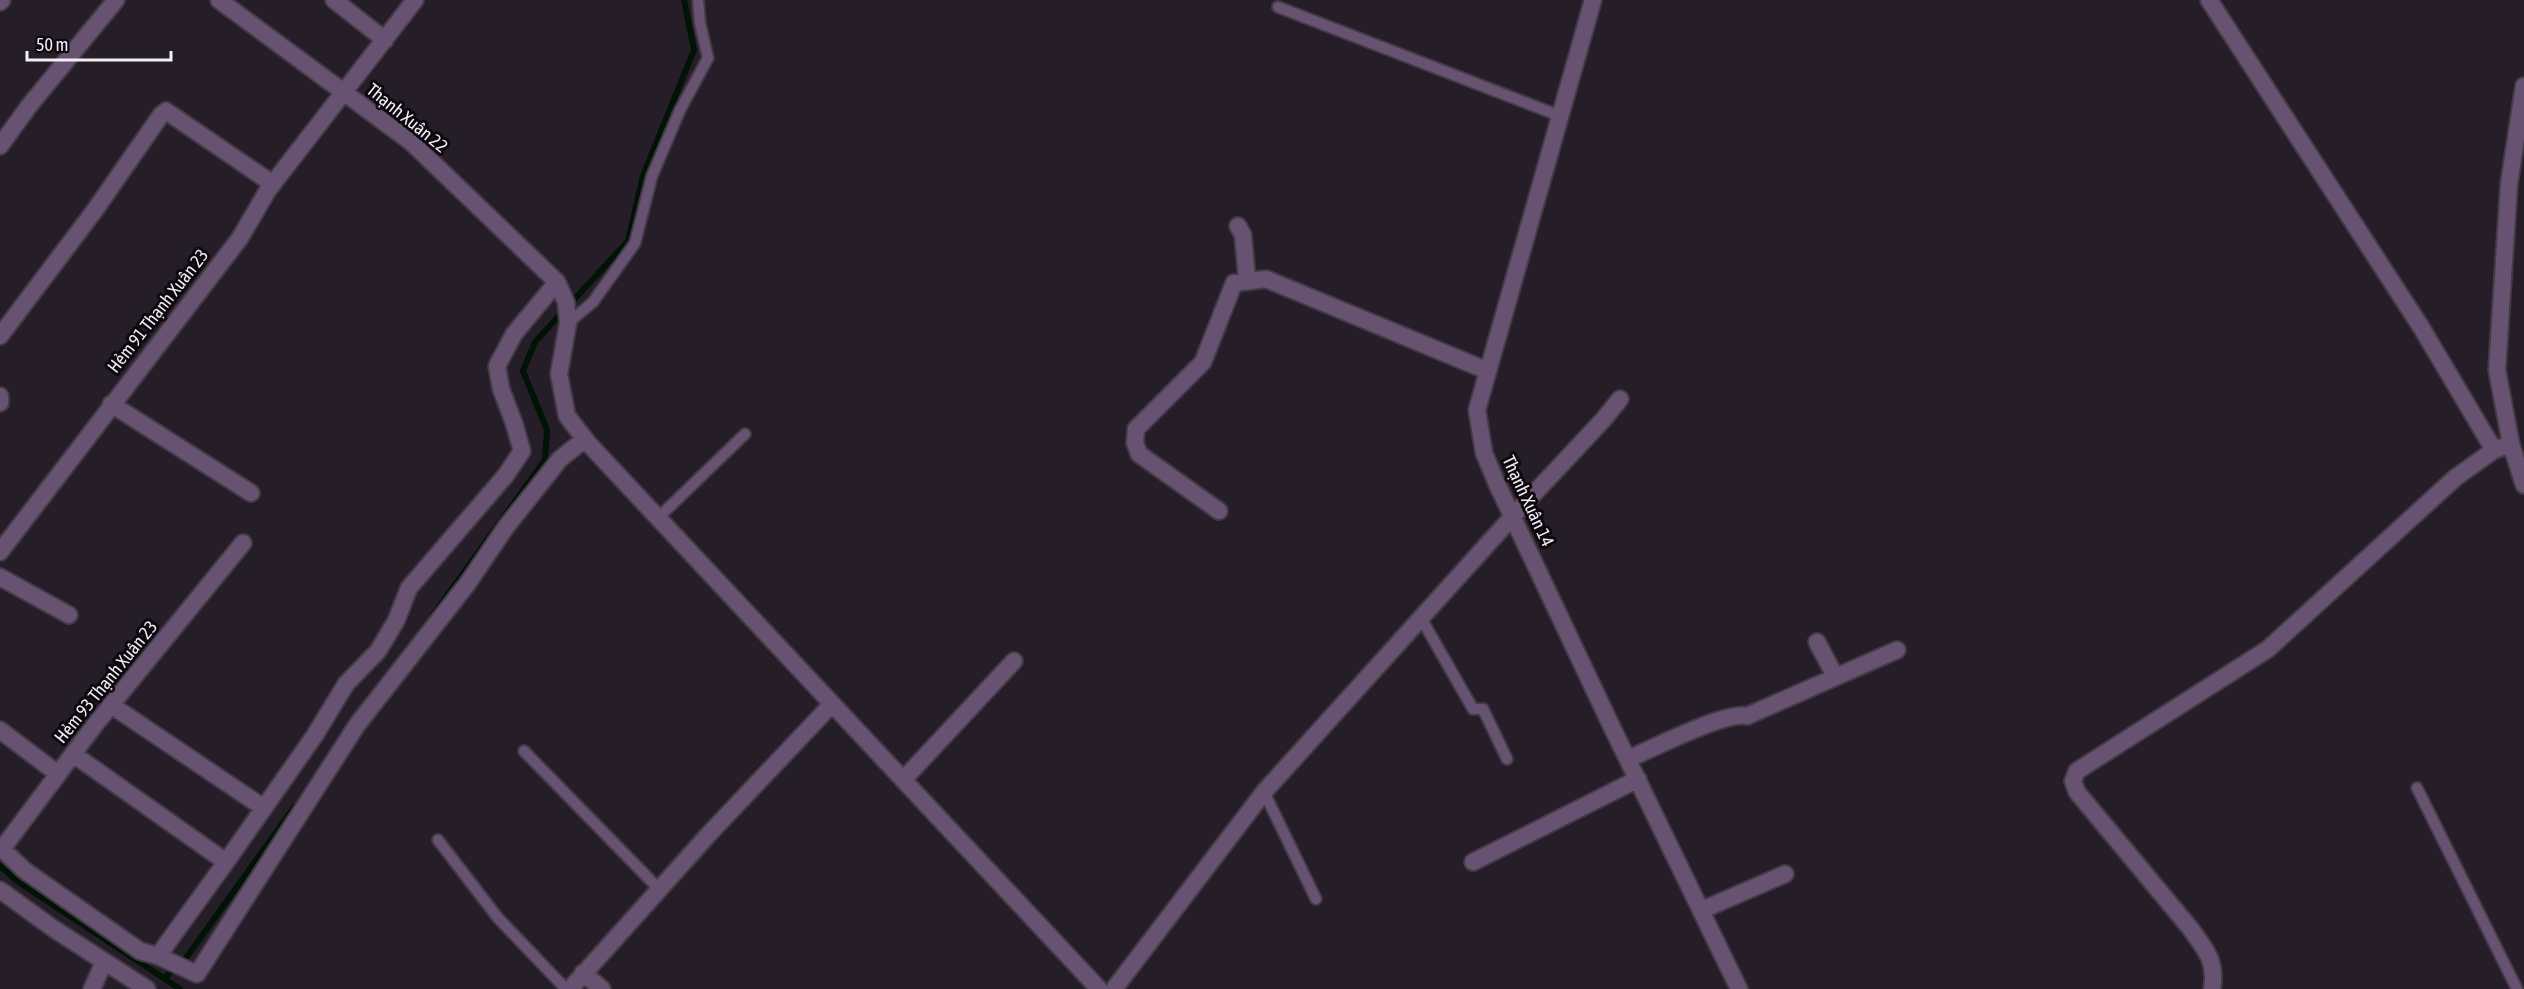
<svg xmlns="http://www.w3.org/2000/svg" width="2524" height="989" font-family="'Asap Condensed',sans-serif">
	<rect width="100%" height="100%" fill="#251e29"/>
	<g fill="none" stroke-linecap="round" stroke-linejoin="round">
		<path stroke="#001305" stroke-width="6" d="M433,615l112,-155 2,-30 -24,-59 12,-29 93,-101 15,-65 51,-126 -10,-50
			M0,866l17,15 163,108
			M164,978l22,-20 109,-152"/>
		<g stroke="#423b46" stroke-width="14">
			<path id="service" d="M1278,7l282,109
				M568,323l25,-21 42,-59 17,-67 28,-66 28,-52 -8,-35 -2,-23
				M658,518l87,-84
				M1421,618l52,91h10l24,50
				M524,751l135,138
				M2417,788l100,201
				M1264,792l52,107
				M438,840l60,78 68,71"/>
		</g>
		<g stroke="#423b46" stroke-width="20">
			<path id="minor" d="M219,0l192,142 146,140 9,20 2,21 -9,51 8,42 21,27 511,546
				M334,0l51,40
				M1593,0l-116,410 7,43 13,31 112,237 130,268
				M2209,0l212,327 73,123
				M0,2l2,-2
				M2524,86l-15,98 -12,186 14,74 13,41
				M0,146l29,-40 87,-106
				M1238,226l5,9 4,44
				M0,336l95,-126 66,-95 5,-4 107,73
				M0,396v7
				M111,404l140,89
				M1219,511l-80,-57 -4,-11 1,-14 67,-67 31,-79 32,-4 222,92
				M0,552l240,-314 28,-48 147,-190
				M0,577l69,38
				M1817,642l18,34
				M111,705l153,103
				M0,730l58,44
				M73,754l153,108
				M1628,759c24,-10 97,-48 119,-43l150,-66
				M903,780l111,-119
				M0,847l24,23 116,81 18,5 39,18 160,-249 111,-142 38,-56 54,-68 25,-20
				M2,849l92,-123 149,-183
				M1473,862l165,-83
				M0,890l54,39 93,60
				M1702,910l83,-36
				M158,956l68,-94 89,-127 31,-51 32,-33 18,-30 13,-33 97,-113 16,-24 -8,-28 -13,-34 -4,-23 17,-32 43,-52
				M583,973l19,16
				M92,989l12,-27
				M570,989l139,-155 123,-130
				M1114,989l150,-197 249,-276 90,-96 17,-21
				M2212,989c5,-28 -7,-40 -22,-61l-113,-136 -4,-11 4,-10 191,-122 187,-171 39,-28 17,-6"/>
		</g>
		<use href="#service" stroke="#675371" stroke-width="10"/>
		<use href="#minor" stroke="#675371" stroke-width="16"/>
	</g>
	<g text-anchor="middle" stroke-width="6" stroke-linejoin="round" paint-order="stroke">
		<g font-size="18" fill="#f3eef6" stroke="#0d090e">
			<text transform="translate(407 118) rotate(39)" y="6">Thạnh Xuân 22</text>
			<text transform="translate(158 311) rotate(-52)" y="6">Hẻm 91 Thạnh Xuân 23</text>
			<text transform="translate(1528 501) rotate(65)" y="6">Thạnh Xuân 14</text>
			<text transform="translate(106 682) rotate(-51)" y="6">Hẻm 93 Thạnh Xuân 23</text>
		</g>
	</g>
	<path d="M27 51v9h144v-9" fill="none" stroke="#f3eef6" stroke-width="3"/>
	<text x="36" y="51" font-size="18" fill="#f3eef6" stroke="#0d090e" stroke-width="4.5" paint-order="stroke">50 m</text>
</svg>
